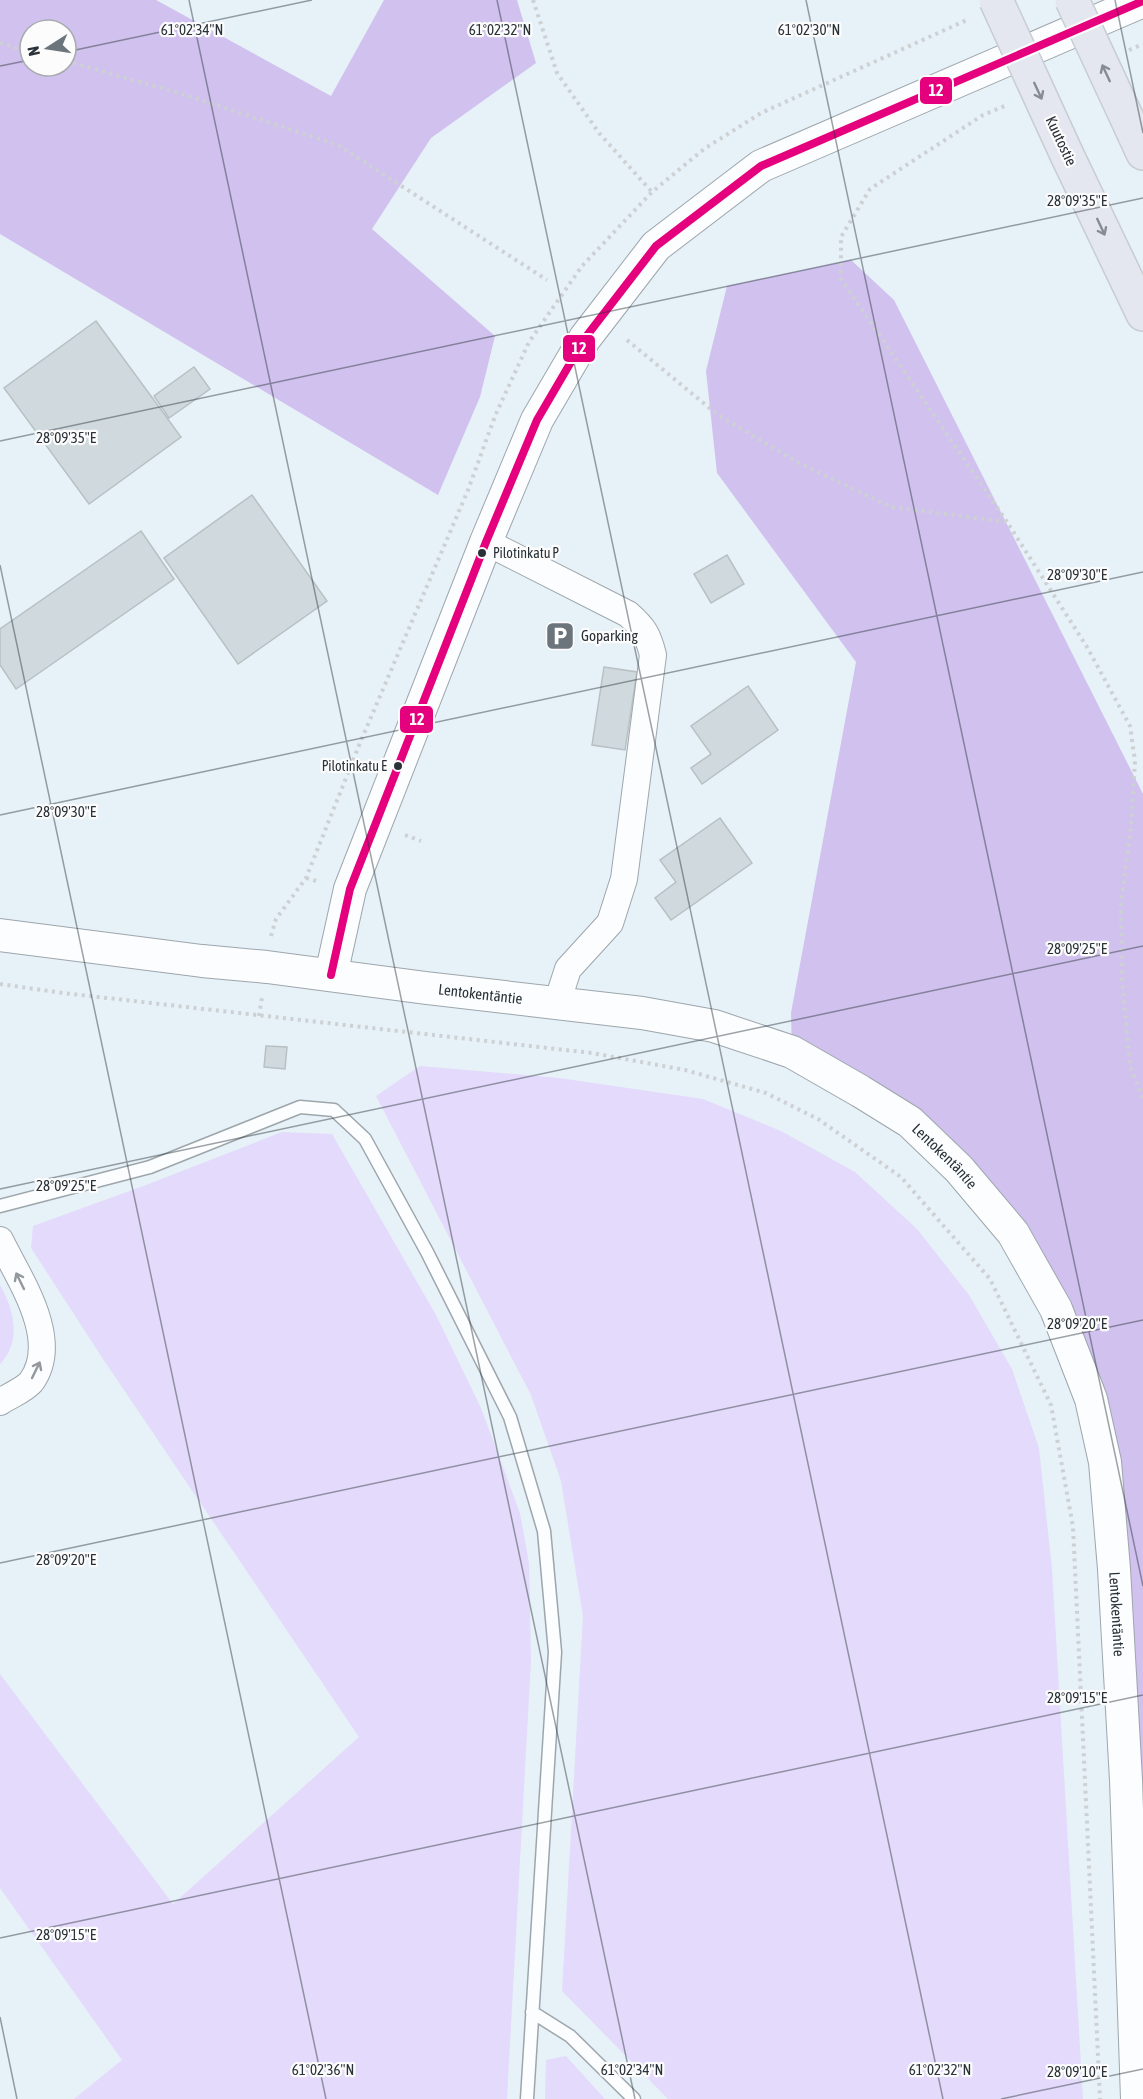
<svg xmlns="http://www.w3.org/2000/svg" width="1143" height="2099" font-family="'Asap Condensed',sans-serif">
	<rect width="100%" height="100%" fill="#e7f1f8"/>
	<path fill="#e4dafb" d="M420,1066l139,12 144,21 78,32 74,41 62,57 52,66 43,74 27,79 13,121 31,530h-415l-106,-108 21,-375 -22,-135 -30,-86 -155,-299z
		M282,1132l50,2 104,181 45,93 39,105 9,50 2,97 -24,439h-433l48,-39 -122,-172v-214l173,230 186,-167 -256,-378 -72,-111 2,-22 113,-41z
		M0,1285c14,24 22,57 0,79z
		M566,2056l39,43h-60l1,-39z"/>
	<path fill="#d0c1ee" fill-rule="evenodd" d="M0,0h156l175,96 53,-96h133l19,63 -105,75 -59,91 123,107 -15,61 -42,98 -438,-261zM30,30h36v36h-36z
		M851,260l43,40 249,494v1305l-52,-700 -132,-230 -167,-117 -1,-39 65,-351 -139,-189 -11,-102 21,-85z"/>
	<path fill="#d0dade" stroke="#b7c1c4" stroke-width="1.5" d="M96,321l85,116 -92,67 -85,-116z
		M194,367l16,22 -41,29 -15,-22z
		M252,495l75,106 -89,63 -74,-106z
		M141,531l33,48 -158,110 -16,-24v-36z
		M727,555l17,29 -33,19 -17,-29z
		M604,667l33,5 -12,78 -33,-5z
		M748,686l30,44 -76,54 -11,-16 20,-14 -20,-28z
		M720,818l32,45 -81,57 -16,-22 21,-16 -16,-22z
		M266,1046l21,1 -2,22 -21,-2z"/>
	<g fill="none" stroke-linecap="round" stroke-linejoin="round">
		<g stroke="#9ea6ac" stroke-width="15">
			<path id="service" d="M0,1206l150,-39 150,-60 34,3 31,29 62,113 83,165 34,114 11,121 -28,447
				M532,2012l38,24 64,63"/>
		</g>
		<g stroke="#9ea6ac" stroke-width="28">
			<path id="minor" d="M486,542l142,72c16,14 20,21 25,41l-29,224 -14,44 -42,46 -11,34
				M0,1240c19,39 62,100 31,142 -7,8 -22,14 -31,20"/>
		</g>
		<g stroke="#9ea6ac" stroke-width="34">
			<g id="tertiary">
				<path id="s1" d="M0,935l202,26 65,6 159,21 216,25 72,13 78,26 68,39 50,31 49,47 54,64 43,76 35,90 14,63 9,107 12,211 11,319"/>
				<path d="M331,975l19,-86 136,-347 51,-122 48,-82 71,-92 105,-80 382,-165"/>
			</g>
		</g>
		<g stroke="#c7cdd1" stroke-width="36">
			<path id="trunk" d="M1131,127l12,26
				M1067,155l76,159"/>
		</g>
		<path stroke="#cdd1d3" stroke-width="4" stroke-dasharray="3 4.5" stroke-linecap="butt" d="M533,0l24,73 42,60 53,59
			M0,43l30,9
			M1129,50l14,-6
			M66,61l113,32 159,52 209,135
			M627,340l91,75 81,48 92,44 116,15 80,125 43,79 5,35 -4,65 -10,77 1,76 8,87 13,33
			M1007,522l-166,-243v-42l29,-48 113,-74 24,-10
			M405,835l16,6
			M306,878l14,4
			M271,936l5,-17 30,-41 54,-135 108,-253 27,-74 34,-74 53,-76 70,-74 52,-43 57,-36 208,-94
			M0,984l63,9 529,60 93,17 81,23 52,26 83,58 89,102 61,126 22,122 27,572
			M259,1016l3,-19"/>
		<use href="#service" stroke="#fbfdfe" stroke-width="12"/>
		<use href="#minor" stroke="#fbfdfe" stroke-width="26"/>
		<use href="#tertiary" stroke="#fbfdfe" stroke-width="32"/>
		<use href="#trunk" stroke="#e4e7f0" stroke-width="33"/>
		<g stroke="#c7cdd1" stroke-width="36" stroke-linecap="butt">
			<path id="trunk-bridge" d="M996,0l71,155
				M1072,0l59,127"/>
		</g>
		<use href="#trunk-bridge" stroke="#e4e7f0" stroke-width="33"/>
		<g stroke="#fcfcfc" stroke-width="12">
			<path id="bus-1" d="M331,975l19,-86 136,-347 51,-122 48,-82 71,-92 105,-80 382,-165"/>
		</g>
		<use href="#bus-1" stroke="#e5007d" stroke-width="8"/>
	</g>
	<defs><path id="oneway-shaft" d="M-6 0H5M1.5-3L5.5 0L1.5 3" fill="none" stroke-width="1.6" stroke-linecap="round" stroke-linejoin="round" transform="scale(1.5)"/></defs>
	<g stroke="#868c94">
		<use href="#oneway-shaft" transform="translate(1106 73) rotate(-115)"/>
		<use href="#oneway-shaft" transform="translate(1038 91) rotate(65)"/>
		<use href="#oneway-shaft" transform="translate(1101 227) rotate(65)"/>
	</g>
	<g stroke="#92989b">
		<use href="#oneway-shaft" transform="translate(20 1281) rotate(-116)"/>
		<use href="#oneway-shaft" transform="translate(36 1370) rotate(-64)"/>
	</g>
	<path fill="none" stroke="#293238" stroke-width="1.5" stroke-opacity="0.45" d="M189,0l446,2099M497,0l446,2099M806,0l337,1586M1115,0l28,133M66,52l246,-52M0,66l30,-6M0,441l1143,-243M0,565l326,1534M0,815l1143,-243M0,1189l1143,-243M0,1563l1143,-243M0,1938l1143,-243M0,2017l17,82M1001,2099l142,-30"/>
	<defs>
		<g id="parking-square" transform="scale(1.5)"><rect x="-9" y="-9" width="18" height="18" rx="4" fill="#6c757b" stroke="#fcfcfc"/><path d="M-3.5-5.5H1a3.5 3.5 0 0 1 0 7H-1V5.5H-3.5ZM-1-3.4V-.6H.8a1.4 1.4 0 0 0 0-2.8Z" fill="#fff"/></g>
	</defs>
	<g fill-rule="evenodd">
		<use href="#parking-square" x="560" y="636"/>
	</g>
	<g fill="#293238" stroke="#fcfcfc" stroke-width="2">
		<circle cx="482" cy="553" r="5"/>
		<circle cx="398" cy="766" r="5"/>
	</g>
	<g text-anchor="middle" stroke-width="4.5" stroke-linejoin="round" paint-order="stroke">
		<g font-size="14" fill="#293238" stroke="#fcfcfc" text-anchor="start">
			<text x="493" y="558">Pilotinkatu P</text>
			<text x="387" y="771" text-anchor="end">Pilotinkatu E</text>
		</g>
		<g font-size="15" fill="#293238" stroke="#fcfcfc">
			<text transform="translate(1061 141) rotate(65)" y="5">Kuutostie</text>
			<text dy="5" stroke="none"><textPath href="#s1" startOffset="484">Lentokentäntie</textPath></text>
			<text dy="5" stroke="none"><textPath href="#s1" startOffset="988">Lentokentäntie</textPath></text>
			<text dy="5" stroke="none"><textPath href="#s1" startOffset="1492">Lentokentäntie</textPath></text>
		</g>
		<g font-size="15" fill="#293238" stroke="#fcfcfc" text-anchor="start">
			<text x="581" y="641">Goparking</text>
		</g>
	</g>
	<g font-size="15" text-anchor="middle" fill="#293238" stroke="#fcfcfc" stroke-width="4.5" stroke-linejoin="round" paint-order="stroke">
		<text x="192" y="35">61°02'34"N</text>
		<text x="500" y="35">61°02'32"N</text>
		<text x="809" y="35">61°02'30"N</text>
		<text x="1077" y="206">28°09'35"E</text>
		<text x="66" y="443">28°09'35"E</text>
		<text x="1077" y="580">28°09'30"E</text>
		<text x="66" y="817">28°09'30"E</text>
		<text x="1077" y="954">28°09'25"E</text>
		<text x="66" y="1191">28°09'25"E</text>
		<text x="1077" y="1329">28°09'20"E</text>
		<text x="66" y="1565">28°09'20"E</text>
		<text x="1077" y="1703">28°09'15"E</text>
		<text x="66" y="1940">28°09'15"E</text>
		<text x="323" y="2075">61°02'36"N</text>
		<text x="632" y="2075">61°02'34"N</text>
		<text x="940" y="2075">61°02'32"N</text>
		<text x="1077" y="2077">28°09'10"E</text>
	</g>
	<g stroke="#fcfcfc" stroke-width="2">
		<rect x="919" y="76" width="34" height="29" rx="6" fill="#e5007d"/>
		<rect x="562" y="334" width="34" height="29" rx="6" fill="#e5007d"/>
		<rect x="399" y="705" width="35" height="29" rx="6" fill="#e5007d"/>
	</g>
	<g font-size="16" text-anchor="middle" font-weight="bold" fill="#fff">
		<text x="936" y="96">12</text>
		<text x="579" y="354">12</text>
		<text x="417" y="725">12</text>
	</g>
	<g transform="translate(48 48) rotate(258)"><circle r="28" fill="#fcfcfc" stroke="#a8abae" stroke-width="1.5"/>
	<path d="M0-4.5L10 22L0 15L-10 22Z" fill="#6c757b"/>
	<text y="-9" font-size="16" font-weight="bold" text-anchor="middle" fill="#293238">N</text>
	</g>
</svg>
